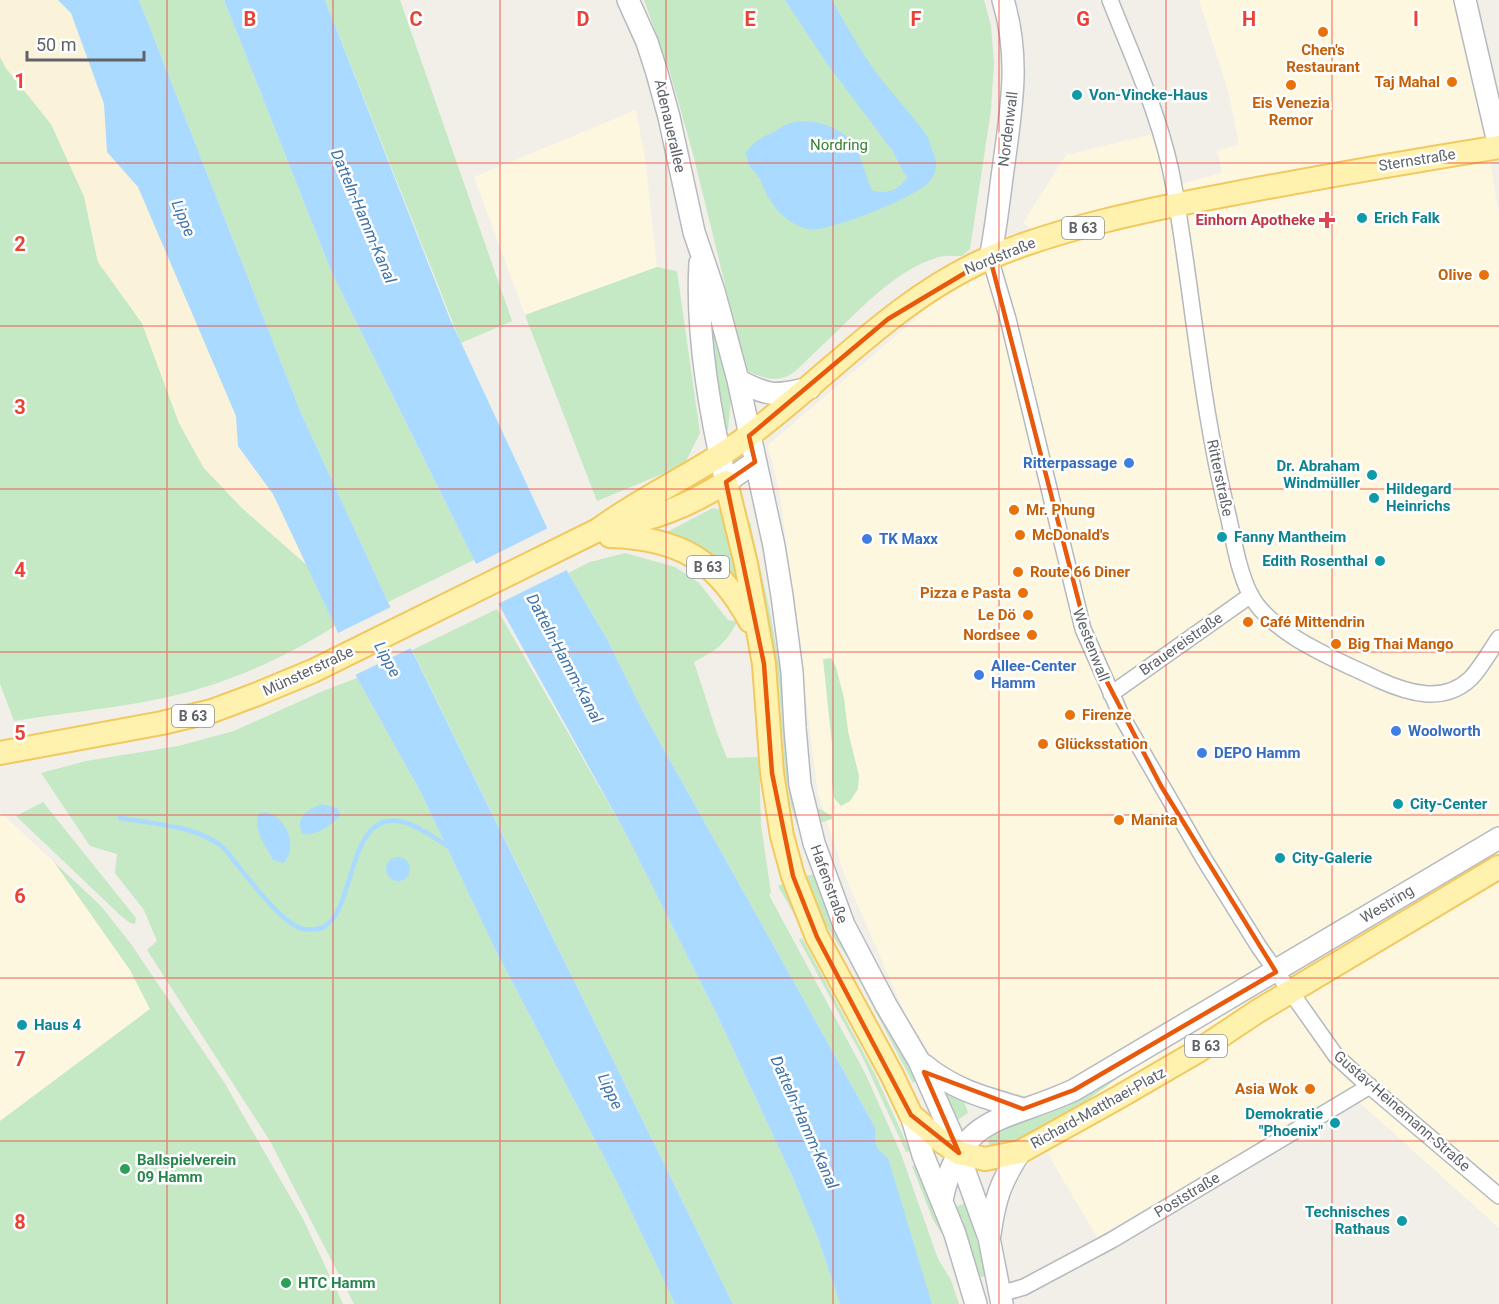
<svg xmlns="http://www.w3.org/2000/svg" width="1499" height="1304" font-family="Roboto,sans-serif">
	<rect width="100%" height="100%" fill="#f1efe8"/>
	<path fill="#fef7e0" d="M1199,0h258l29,138 -303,56 -3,-10 42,-11 -5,-23 22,-5 -10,-51z
		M636,110l9,48 12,109 -132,48 -51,-138z
		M1153,134l17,63 -134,36 -13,-10 43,-68z
		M1490,161l9,55v1012l-151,-136 -251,145 -42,-71 -37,-72 -50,-14 -32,-18 -30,-46 -61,-140 -27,-82 -38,-300 -12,-49 149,-127 19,-20 32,-19 71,-31 92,-26z
		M0,812l54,50 76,108 20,39 -150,112z"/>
	<path fill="#c5e8c5" d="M139,0h85l108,273 142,287 -86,42 -87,-189z
		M325,0h75l112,321 -51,22z
		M644,0h340l7,26 3,37 -3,47 -21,139 -8,7c-7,0 -16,-1 -23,1 -48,13 -90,65 -126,97 -8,7 -18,20 -28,23 -15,5 -26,-1 -39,-7l-53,-216 -23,-82z
		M0,57l6,11 45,56 33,72 14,66 44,61 37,100 25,45 37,39 67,59 27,60c-53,34 -114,60 -176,73 -48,10 -97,14 -145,22l-14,-37z
		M657,267l20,4 23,162 -16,32 -87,36 -72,-186z
		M706,293l23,91 2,15 -3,31h-3z
		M713,508l9,2 20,79 -77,-56z
		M750,522l19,85 14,78 16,137 -2,3 -6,-19 -6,-35 -6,-86 -34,-162z
		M625,553l50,14 24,16 29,37 9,2c-12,23 -21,28 -43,40l23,71 10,25 32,-1 2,68 10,68 -2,2 96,178 36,81 37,105 13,21 8,24h-27l-18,-55 -41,-109 3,-11 -233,-417 -36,-73 -39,-66 22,-11z
		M497,609l128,223 94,187 74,159 25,60 22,66h-107l-321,-654z
		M831,658l5,9 8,31 4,33 11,45 -1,13 -8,12 -9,5 -7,-8 -2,-16v-37l-9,-86z
		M357,678l63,113 75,158 122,233 58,122h-321l-84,-163 -123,-191 10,-9 -13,-31 -29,-37 2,-19 -27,-8 -49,-73 45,-12 92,-15 56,-15 89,-40z
		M43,802l93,116 -1,6 -5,-1 -11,-9 -103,-98z
		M815,806l17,10v3l-13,4z
		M54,862l47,44 30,38 93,138 79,137 40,85h-343v-183l150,-112 -20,-39z
		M814,874l22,57 16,25 65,124 -4,3 -66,-126 -32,-48 -11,-32z
		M787,882l15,40 -3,1 -21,-37z
		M802,938l73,136 35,77 -4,1 -44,-96 -63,-116z
		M1140,1062c-46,33 -94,72 -150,87l-3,-16 6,-4 49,-13 26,-10z
		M949,1094l15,7 4,12 -12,8 -10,-26z
		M920,1163l28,77h-2l-13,-20 -21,-54z
		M966,1203l20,70 -1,3 -3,1 -4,-2 -26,-67z"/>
	<path fill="#fbf3d9" d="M0,0h58l13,13 33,91 3,48 31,34 98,230 2,31 35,46 35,73 -67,-59 -37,-39 -25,-45 -37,-100 -44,-61 -14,-66 -33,-72 -45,-56 -6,-11z"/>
	<path fill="#aadaff" d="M58,0h81l162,413 87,189 345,702h-58l-58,-122 -122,-233 -75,-158 -63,-113 -22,-52 -62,-132 -35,-48 -2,-30 -98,-229 -31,-35 -3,-48 -33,-91z
		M224,0h101l125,319 118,254 39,66 36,73 233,417c-3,15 0,21 12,29l44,146h-92l-22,-66 -25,-60 -74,-159 -94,-187 -151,-272 -142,-287z
		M785,0h47c17,31 35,63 58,90 13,16 26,30 38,47 2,12 11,22 7,35 -1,3 -5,10 -8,12 -15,14 -99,49 -119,45 -23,-5 -39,-26 -47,-47 -4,-11 -15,-14 -14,-26l-2,-2c7,-11 17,-17 29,-22 5,-3 10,-7 16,-9 19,-5 42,1 57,14 16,15 16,36 26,54 14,3 25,0 34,-13l-15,-28 -64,-85z
		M322,804l15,4 4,7c-10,10 -24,21 -38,19 -10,-15 6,-26 19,-30z
		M266,812c21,6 32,33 18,51l-11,-3c-8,-16 -20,-29 -14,-47z
		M386 869a12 12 0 1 1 24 0a12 12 0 1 1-24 0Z"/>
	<path fill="#f1efe8" d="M550,527l19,42 -73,36 -22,-40z
		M393,606l20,41 -60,29 -17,-42z"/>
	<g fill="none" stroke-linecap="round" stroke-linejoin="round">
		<path stroke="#aadaff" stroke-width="4.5" d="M120,818c32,6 73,7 100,27 6,4 11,12 15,17 14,17 48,63 68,67 3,1 10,0 14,0 42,-6 25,-127 90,-106 15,5 30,17 44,25"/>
		<g stroke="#b5b8bc" stroke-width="18">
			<path id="street" d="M1110,0c24,61 53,122 64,187 19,109 27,220 54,328 6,26 10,55 22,79 21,41 90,67 129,86 29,13 64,24 91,-1 11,-11 20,-28 29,-41
				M990,258l18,61 75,310 38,86 83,144 55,88 77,109 24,22 139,118
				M1111,694l140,-99
				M1000,1294l24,-7 88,-47 258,-154"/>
		</g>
		<g stroke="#b6babf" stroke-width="24">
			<path id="secondary" d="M628,0l19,42 10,31 12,44 25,115 20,59 24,89 36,166 8,50 10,76 3,56 5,57 14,58 30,82 42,80 33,56 32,72 38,105 13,66
				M1465,0l34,147
				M990,258c6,-29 9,-59 13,-88 8,-60 18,-111 0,-170
				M700,263c-4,69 10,151 26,219l29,-20
				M738,380c32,17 37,16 72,8
				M924,1065c32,26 60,32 99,44
				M911,1115l12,40 32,79 21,70
				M942,1200c18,-88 64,-78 132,-110l425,-252
				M990,1234c5,-35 10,-51 30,-82"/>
		</g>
		<g stroke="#f2c960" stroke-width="26">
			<path id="primary" d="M608,528c45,-9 79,-21 118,-46l20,82 18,100 8,109 10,63 11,40 24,61 75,138 19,40 30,26 18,12 26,6 35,-7 99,-55 79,-46 60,-40 241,-144
				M610,536c69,2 107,24 140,85
				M0,753l162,-30 50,-12 43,-16 58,-24 285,-141c47,-35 102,-58 149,-93 81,-60 148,-138 242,-179 71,-30 157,-48 232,-62 93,-18 185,-34 278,-49"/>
		</g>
		<use href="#street" stroke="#fff" stroke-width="15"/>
		<use href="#secondary" stroke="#fff" stroke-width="21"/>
		<use href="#primary" stroke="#fff2af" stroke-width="22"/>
	</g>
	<path fill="none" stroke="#e8590c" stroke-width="4.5" stroke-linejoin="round" d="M990,258l102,395 69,133 115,186 -202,118 -51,19 -99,-37 35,81 -48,-38 -94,-178 -24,-61 -21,-103 -8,-109 -38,-182 29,-20 -6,-26 139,-117z"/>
	<path fill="none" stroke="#ea4335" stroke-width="1.5" stroke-opacity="0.55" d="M167,0v1304M333,0v1304M500,0v1304M666,0v1304M833,0v1304M999,0v1304M1166,0v1304M1332,0v1304M0,163h1499M0,326h1499M0,489h1499M0,652h1499M0,815h1499M0,978h1499M0,1141h1499"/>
	<g fill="#e8710a" stroke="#fff" stroke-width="2">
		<circle cx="1323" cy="32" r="6"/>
		<circle cx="1452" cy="82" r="6"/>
		<circle cx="1291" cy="85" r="6"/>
		<circle cx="1484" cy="275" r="6"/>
		<circle cx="1014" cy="510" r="6"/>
		<circle cx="1020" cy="535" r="6"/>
		<circle cx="1018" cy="572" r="6"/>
		<circle cx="1023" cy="593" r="6"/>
		<circle cx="1028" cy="615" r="6"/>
		<circle cx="1248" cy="622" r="6"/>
		<circle cx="1032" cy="635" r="6"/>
		<circle cx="1336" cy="644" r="6"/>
		<circle cx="1070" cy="715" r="6"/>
		<circle cx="1043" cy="744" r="6"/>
		<circle cx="1119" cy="820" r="6"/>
		<circle cx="1310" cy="1089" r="6"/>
	</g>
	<g fill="#0f9aa8" stroke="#fff" stroke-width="2">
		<circle cx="1077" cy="95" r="6"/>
		<circle cx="1362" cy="218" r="6"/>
		<circle cx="1372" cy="475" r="6"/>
		<circle cx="1374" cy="498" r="6"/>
		<circle cx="1222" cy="537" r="6"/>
		<circle cx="1380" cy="561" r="6"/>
		<circle cx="1398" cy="804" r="6"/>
		<circle cx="1280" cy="858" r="6"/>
		<circle cx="22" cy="1025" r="6"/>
		<circle cx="1335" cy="1123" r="6"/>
		<circle cx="1402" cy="1221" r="6"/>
	</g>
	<path fill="#e0444e" stroke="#fff" stroke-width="2" d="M1324 211h6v6h6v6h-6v6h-6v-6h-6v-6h6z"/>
	<g fill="#3f7fe0" stroke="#fff" stroke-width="2">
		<circle cx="1129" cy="463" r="6"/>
		<circle cx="867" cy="539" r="6"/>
		<circle cx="979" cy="675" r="6"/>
		<circle cx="1396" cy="731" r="6"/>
		<circle cx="1202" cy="753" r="6"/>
	</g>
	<g fill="#2e9e5b" stroke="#fff" stroke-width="2">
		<circle cx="125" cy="1169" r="6"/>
		<circle cx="286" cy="1283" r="6"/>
	</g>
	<g text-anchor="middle" stroke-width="5" stroke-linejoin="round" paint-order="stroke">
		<g fill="#fff" stroke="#8f9295" stroke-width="1.5">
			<rect x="1062" y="217" width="42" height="22" rx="4.5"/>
			<rect x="687" y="556" width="42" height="22" rx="4.5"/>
			<rect x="172" y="705" width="42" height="22" rx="4.5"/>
			<rect x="1185" y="1035" width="42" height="22" rx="4.5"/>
		</g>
		<g font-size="14" font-weight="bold" fill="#5f6368">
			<text x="1083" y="233">B 63</text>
			<text x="708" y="572">B 63</text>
			<text x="193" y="721">B 63</text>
			<text x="1206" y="1051">B 63</text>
		</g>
		<g font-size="15" font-weight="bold" fill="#c56008" stroke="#fff" text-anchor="start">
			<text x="1323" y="55" text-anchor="middle">Chen's<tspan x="1323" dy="17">Restaurant</tspan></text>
			<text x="1440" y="87" text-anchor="end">Taj Mahal</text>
			<text x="1291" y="108" text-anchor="middle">Eis Venezia<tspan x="1291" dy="17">Remor</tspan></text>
			<text x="1472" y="280" text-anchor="end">Olive</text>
			<text x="1026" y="515">Mr. Phung</text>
			<text x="1032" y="540">McDonald's</text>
			<text x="1030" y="577">Route 66 Diner</text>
			<text x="1011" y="598" text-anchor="end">Pizza e Pasta</text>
			<text x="1016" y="620" text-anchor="end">Le Dö</text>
			<text x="1260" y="627">Café Mittendrin</text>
			<text x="1020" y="640" text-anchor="end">Nordsee</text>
			<text x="1348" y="649">Big Thai Mango</text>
			<text x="1082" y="720">Firenze</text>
			<text x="1055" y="749">Glücksstation</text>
			<text x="1131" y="825">Manita</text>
			<text x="1298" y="1094" text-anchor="end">Asia Wok</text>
		</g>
		<g font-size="15" font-weight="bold" fill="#0d838f" stroke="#fff" text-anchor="start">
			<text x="1089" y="100">Von-Vincke-Haus</text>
			<text x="1374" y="223">Erich Falk</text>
			<text x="1360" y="471" text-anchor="end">Dr. Abraham<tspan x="1360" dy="17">Windmüller</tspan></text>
			<text x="1386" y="494">Hildegard<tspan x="1386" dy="17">Heinrichs</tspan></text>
			<text x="1234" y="542">Fanny Mantheim</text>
			<text x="1368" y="566" text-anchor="end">Edith Rosenthal</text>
			<text x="1410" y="809">City-Center</text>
			<text x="1292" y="863">City-Galerie</text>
			<text x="34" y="1030">Haus 4</text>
			<text x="1323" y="1119" text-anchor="end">Demokratie<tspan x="1323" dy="17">"Phoenix"</tspan></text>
			<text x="1390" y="1217" text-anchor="end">Technisches<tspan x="1390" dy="17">Rathaus</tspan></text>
		</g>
		<g font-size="15" fill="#5f6368" stroke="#fff">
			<text transform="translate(670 126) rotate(77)" y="5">Adenauerallee</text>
			<text transform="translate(1008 129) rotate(-83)" y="5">Nordenwall</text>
			<text transform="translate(1417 160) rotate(-9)" y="5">Sternstraße</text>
			<text transform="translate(1000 256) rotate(-22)" y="5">Nordstraße</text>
			<text transform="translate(1220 478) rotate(78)" y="5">Ritterstraße</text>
			<text transform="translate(1181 644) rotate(-35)" y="5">Brauereistraße</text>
			<text transform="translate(1091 645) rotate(69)" y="5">Westenwall</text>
			<text transform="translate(308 671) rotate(-25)" y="5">Münsterstraße</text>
			<text transform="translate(829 884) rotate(70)" y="5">Hafenstraße</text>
			<text transform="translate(1387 904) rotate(-31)" y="5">Westring</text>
			<text transform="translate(1098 1108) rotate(-29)" y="5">Richard-Matthaei-Platz</text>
			<text transform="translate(1402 1111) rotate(41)" y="5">Gustav-Heinemann-Straße</text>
			<text transform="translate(1187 1195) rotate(-31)" y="5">Poststraße</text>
		</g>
		<g font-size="15" fill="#348238" stroke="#fff">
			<text x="839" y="150">Nordring</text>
		</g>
		<g font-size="15" font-weight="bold" fill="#be3a42" stroke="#fff" text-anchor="end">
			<text x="1315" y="225">Einhorn Apotheke</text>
		</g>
		<g font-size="15" font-weight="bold" fill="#366cbe" stroke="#fff" text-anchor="start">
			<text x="1117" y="468" text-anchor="end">Ritterpassage</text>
			<text x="879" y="544">TK Maxx</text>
			<text x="991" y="671">Allee-Center<tspan x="991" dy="17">Hamm</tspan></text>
			<text x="1408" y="736">Woolworth</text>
			<text x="1214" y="758">DEPO Hamm</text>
		</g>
		<g font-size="15" font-weight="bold" fill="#27864d" stroke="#fff" text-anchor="start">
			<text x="137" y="1165">Ballspielverein<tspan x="137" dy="17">09 Hamm</tspan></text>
			<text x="298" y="1288">HTC Hamm</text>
		</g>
		<g font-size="16" font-style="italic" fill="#4174aa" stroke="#fff">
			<text transform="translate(364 216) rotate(67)" y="6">Datteln-Hamm-Kanal</text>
			<text transform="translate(184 218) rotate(68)" y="6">Lippe</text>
			<text transform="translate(565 658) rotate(62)" y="6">Datteln-Hamm-Kanal</text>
			<text transform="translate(388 659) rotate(62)" y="6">Lippe</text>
			<text transform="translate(611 1091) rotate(65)" y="6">Lippe</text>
			<text transform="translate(805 1122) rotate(66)" y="6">Datteln-Hamm-Kanal</text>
		</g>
	</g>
	<g font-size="20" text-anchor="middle" font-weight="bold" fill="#ea4335" stroke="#fff" stroke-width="5" stroke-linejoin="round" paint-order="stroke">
		<text x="250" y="26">B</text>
		<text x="416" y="26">C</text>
		<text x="583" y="26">D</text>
		<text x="750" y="26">E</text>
		<text x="916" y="26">F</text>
		<text x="1083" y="26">G</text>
		<text x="1249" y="26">H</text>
		<text x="1416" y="26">I</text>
		<text x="20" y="88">1</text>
		<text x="20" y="251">2</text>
		<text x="20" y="414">3</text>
		<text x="20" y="577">4</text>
		<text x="20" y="740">5</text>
		<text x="20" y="903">6</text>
		<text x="20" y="1066">7</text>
		<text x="20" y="1229">8</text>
	</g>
	<path d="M27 51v9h117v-9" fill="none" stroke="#5f6368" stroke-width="3"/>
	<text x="36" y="51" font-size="18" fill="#5f6368" stroke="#ffffff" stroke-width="4.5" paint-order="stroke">50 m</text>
</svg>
